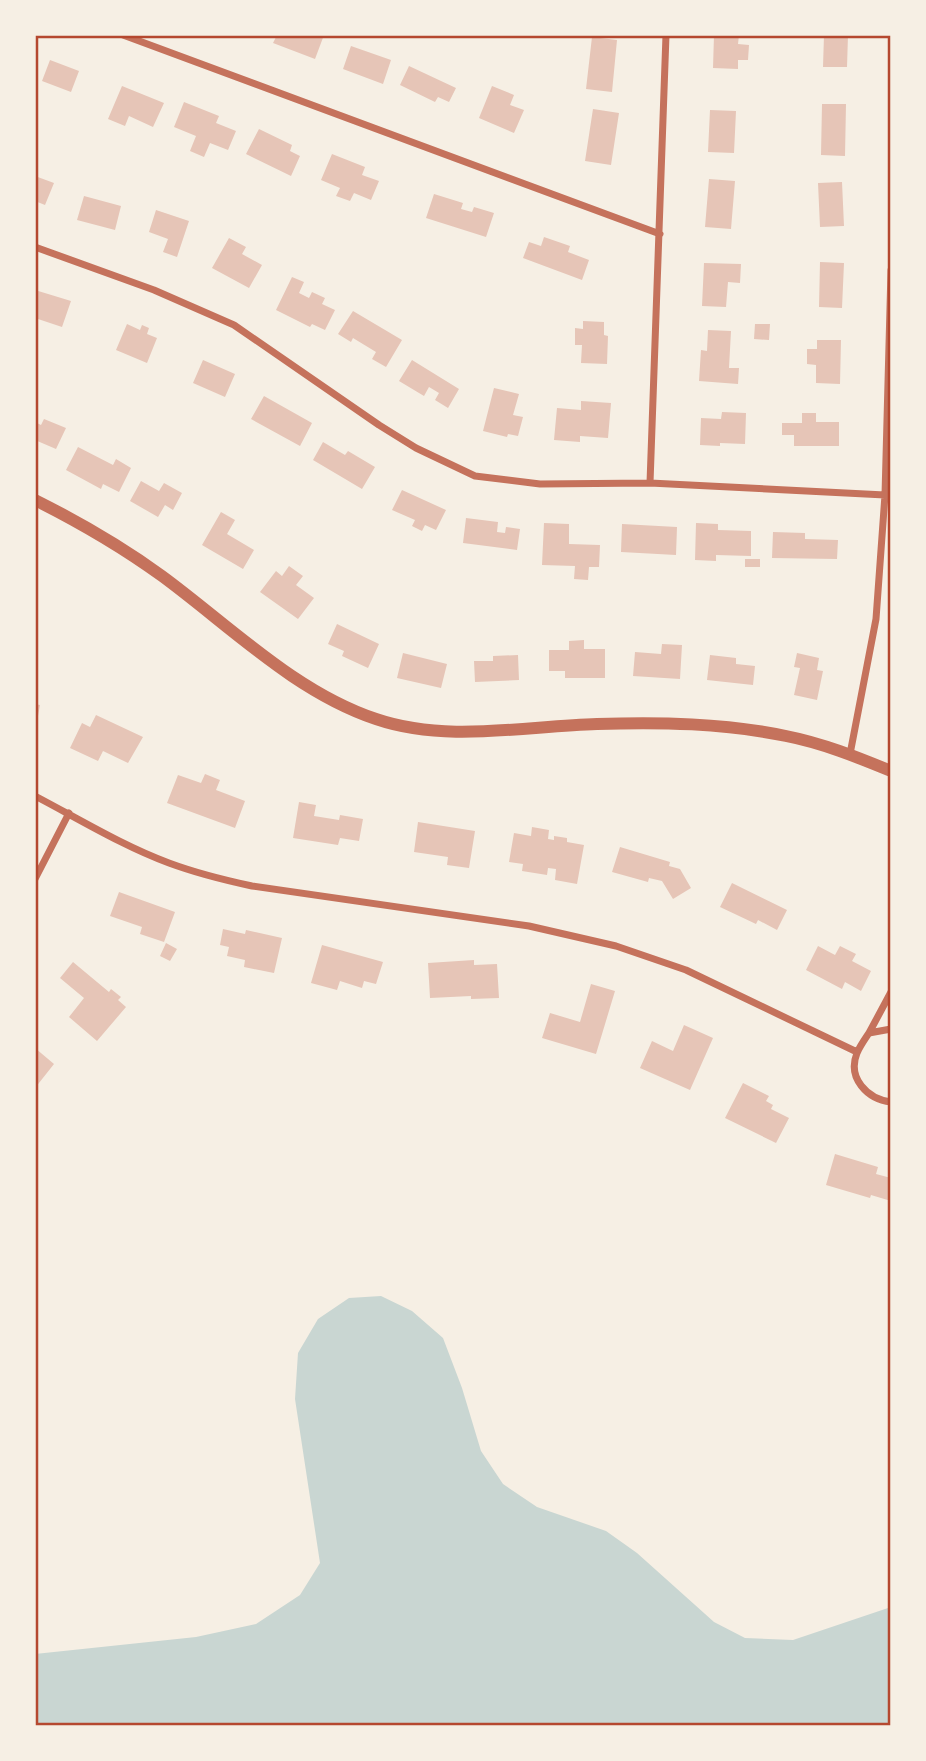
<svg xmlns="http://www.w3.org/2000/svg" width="926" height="1761" font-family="Inter,sans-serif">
	<rect width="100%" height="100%" fill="#f6efe4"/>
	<path fill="#c9d6d2" d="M381,1296l31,15 31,27 19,50 19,63 22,33 34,23 69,24 31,22 77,69 31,16 48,2 98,-33v119h-856v-72l161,-17 60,-13 44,-29 20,-32 -25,-164 3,-46 20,-34 31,-21z"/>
	<path fill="#e6c5b7" d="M277,35h47l-9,24 -42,-16z
		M714,35h25l-1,9 11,1 -1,15h-10v9l-25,-1z
		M824,35h24l-1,32h-24z
		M592,37l25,3 -5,52 -26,-3z
		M351,46l40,14 -8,24 -40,-15z
		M50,60l29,11 -8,21 -29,-11z
		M409,66l47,22 -7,14 -11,-5 -3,5 -35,-17z
		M122,86l42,17 -11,24 -24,-11 -4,10 -17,-7z
		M492,86l22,9 -4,10 14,5 -10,23 -35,-15z
		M184,102l35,14 -3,7 20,8 -8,19 -18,-7 -6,14 -14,-6 6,-15 -22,-9z
		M822,104h24l-1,52 -24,-1z
		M593,109l26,4 -8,52 -26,-4z
		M710,110l26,1 -2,42 -26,-1z
		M259,129l33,16 -2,6 10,5 -9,20 -45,-22z
		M332,154l33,13 -3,8 17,6 -8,19 -17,-7 -4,8 -14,-5 4,-8 -19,-8z
		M35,176l19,7 -9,22 -10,-4z
		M709,179l26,2 -4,48 -26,-2z
		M842,182l2,44 -24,1 -2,-44z
		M434,194l29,9 -2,6 11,3 2,-5 20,6 -8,24 -60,-19z
		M84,196l37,10 -6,24 -38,-10z
		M156,210l33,11 -12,36 -14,-5 5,-13 -19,-7z
		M544,237l26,9 -2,6 21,8 -7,20 -59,-22 6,-16 12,4z
		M229,238l17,9 -4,7 20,11 -13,23 -37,-20z
		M820,262l24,1 -2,45 -23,-1z
		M704,263l37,1 -1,19 -12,-1 -2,25 -24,-1z
		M292,277l12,5 -5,11 10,5 3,-6 13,6 -3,6 13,6 -10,20 -13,-6 -2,3 -34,-17z
		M35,290l36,11 -9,26 -27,-9z
		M353,311l49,29 -16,27 -14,-8 4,-7 -23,-14 -2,4 -13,-8z
		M583,321l21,1v13l4,1 -1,28 -26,-1 1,-18h-7v-17l8,1z
		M127,324l13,6 2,-5 7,3 -2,6 10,4 -10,25 -31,-13z
		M755,324h15l-1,16 -15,-1z
		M708,330l23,1 -2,37h10l-1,16 -39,-3 2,-31 6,1z
		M817,340h24l-1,44 -24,-1v-18l-9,-1v-15h10z
		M203,360l32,14 -10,23 -32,-14z
		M412,360l47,29 -11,19 -13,-8 4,-7 -10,-6 -5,9 -25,-15z
		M494,388l25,6 -6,21 10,2 -5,19 -10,-2 -1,3 -24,-6z
		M264,396l48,27 -12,23 -49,-27z
		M581,401l30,2 -3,35 -28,-2v6l-26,-2 3,-32 24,2z
		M722,412l24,1 -1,31 -25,-1v3l-20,-1 1,-27 20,1z
		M802,413h14v9h23v24h-45v-11h-12v-12h20z
		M44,419l22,9 -10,21 -21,-9v-18l6,3z
		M323,442l22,13 3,-4 27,16 -13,22 -49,-29z
		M78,447l35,18 3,-6 15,9 -12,24 -16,-8 -2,5 -35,-19z
		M141,481l18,10 5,-8 18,10 -9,17 -8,-5 -7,12 -28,-16z
		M402,490l44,20 -10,20 -11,-5 -3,6 -10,-5 3,-6 -23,-10z
		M221,512l14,8 -8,14 27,16 -11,19 -41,-24z
		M466,518l32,4 -1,10 8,1 1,-6 14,2 -3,21 -54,-7z
		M544,523l25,1v20l31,1 -1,22h-10l-1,13 -14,-1 1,-13 -33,-1z
		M696,523l22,1v6l33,1v25l-35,-1v6l-21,-1z
		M622,524l55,3 -1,28 -55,-3z
		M773,532l32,1v6l33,1 -1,19 -65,-1z
		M745,559h15v8h-15z
		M289,566l14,10 -7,9 18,13 -16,21 -38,-27 16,-21 6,5z
		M337,624l42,20 -11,24 -26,-12 2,-5 -16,-7z
		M584,640v9h21v29h-40v-7h-16v-21h20v-9z
		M662,644l20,1 -2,34 -47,-3 2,-24 26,2z
		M403,653l44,11 -6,24 -44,-10z
		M797,653l22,5 -2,12 6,1 -6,29 -23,-5 6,-27 -6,-1z
		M518,655l1,25 -44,2 -1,-21h19v-5z
		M710,655l26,3v6l19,2 -2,19 -46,-5z
		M35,704l5,1 -4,22 -1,-1z
		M96,715l47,22 -15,26 -25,-12 -5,10 -28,-13 12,-25 8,4z
		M205,774l15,6 -4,10 29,11 -10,27 -68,-25 11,-28 23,8z
		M299,802l17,3 -2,11 25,4 1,-5 23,4 -4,22 -19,-3 -2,7 -45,-7z
		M418,822l57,9 -6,37 -22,-3 1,-8 -34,-5z
		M532,827l17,3 -1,9 6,1v-4l13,2v4l17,3 -7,39 -22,-4 1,-11 -8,-1 -1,7 -25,-4 1,-7 -14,-2 5,-29 17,3z
		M620,847l50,15 -1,4 11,3 11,19 -18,11 -11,-18 -13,-3 -1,4 -36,-10z
		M732,883l55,27 -10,20 -19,-10 -2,4 -36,-17z
		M119,892l56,20 -11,30 -24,-8 2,-7 -32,-11z
		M223,929l22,5 1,-4 36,8 -8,35 -30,-6 1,-7 -18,-4 2,-9 -9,-2z
		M166,943l11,6 -7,12 -10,-5z
		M322,945l61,17 -7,22 -12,-3 -2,7 -22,-7 -3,9 -26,-7z
		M818,946l17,9 5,-9 16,8 -4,7 19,10 -10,20 -16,-9 -3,7 -36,-19z
		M474,960v5l23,-1 2,34 -28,1v-3l-41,2 -2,-35z
		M73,962l36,30 2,-3 10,8 -3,3 8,7 -29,34 -28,-24 15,-19 -24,-20z
		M591,984l24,7 -19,63 -54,-16 8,-25 30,9z
		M684,1025l29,13 -23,52 -50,-22 12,-27 21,10z
		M35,1048l19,16 -19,24z
		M743,1083l26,13 -3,5 7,4 -2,4 18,9 -13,25 -51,-25z
		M835,1154l43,13 -2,7 15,4v23l-20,-6 -1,3 -44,-13z"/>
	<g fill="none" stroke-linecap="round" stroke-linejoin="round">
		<path stroke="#c5725c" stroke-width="7" d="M123,35l537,199
			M35,247l119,43 80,35 145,100 37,23 59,28 65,8 110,-1 235,12
			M650,483l16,-448
			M850,754l26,-135 9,-124 6,-225
			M35,796c44,23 88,50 134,67 27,10 55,17 83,23l277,40 87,20 70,24 171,82
			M35,879l34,-66
			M891,1029l-22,4c-4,6 -9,13 -12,20 -10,25 10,46 34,49
			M869,1033l22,-41"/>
		<path stroke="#c5725c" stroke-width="12" d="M35,500c44,22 87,47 127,76 68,50 133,116 214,143 70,24 149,7 221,5 63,-2 127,-1 189,12 36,7 71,21 105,35"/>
	</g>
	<rect width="926" height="1761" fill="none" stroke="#f6efe4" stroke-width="74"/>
	<rect x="37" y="37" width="852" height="1687" fill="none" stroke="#b5482f" stroke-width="2.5"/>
</svg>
